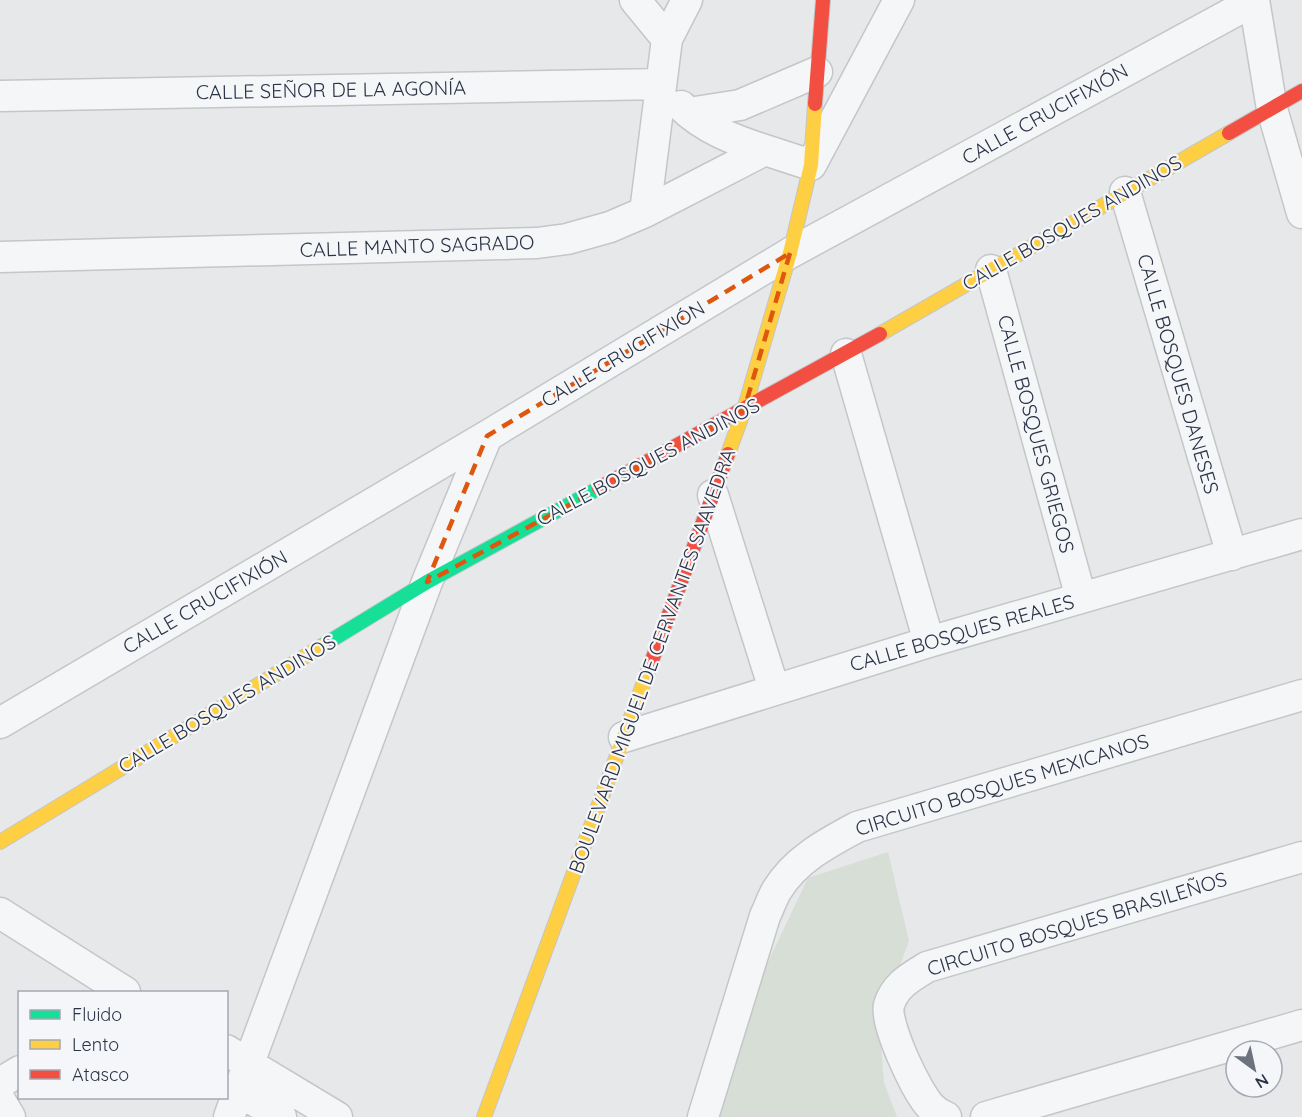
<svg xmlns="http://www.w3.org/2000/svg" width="1302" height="1117" font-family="Quicksand,sans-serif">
	<rect width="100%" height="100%" fill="#e6e8ea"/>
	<path fill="#d6ded6" d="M888,852l21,89 -30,81 5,61 13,34h-181l24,-82 27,-71 41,-86z"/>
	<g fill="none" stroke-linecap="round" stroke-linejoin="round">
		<g stroke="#c4c6c8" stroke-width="33">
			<path id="street" d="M635,0l32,39
				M1254,0l18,109 30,104
				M0,96l661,-12
				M681,106c24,23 53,34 84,44
				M689,113l51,-8 77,-33
				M1125,192l107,363
				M645,212l22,-173 20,-39
				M0,257l537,-14 30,-4 43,-12 35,-15 120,-62 46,15 88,-165
				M991,270l90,328
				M846,354l83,288
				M713,495l61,194
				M0,723l487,-287 303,-183 464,-252
				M624,737l305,-95 373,-108
				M0,913l125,79
				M226,1050l111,67
				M0,1083l20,-12
				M239,1091l42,26
				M0,1100l10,17
				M229,1117l198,-535 60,-146
				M703,1117l62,-201c4,-8 7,-18 12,-26 18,-30 50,-47 80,-63l445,-132
				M946,1117c-5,-2 -11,-6 -15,-10 -14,-14 -47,-84 -42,-102 6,-20 22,-28 38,-38l375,-110
				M986,1117l316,-92"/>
		</g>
		<g stroke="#c4c6c8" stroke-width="16">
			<path id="fast" d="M322,646l105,-64 172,-94"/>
		</g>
		<g stroke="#c4c6c8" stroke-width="16">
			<path id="slow" d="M880,334l349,-201
				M728,454l16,-44 46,-157 21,-88 4,-61
				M0,842l322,-196
				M484,1117l167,-454"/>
		</g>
		<g stroke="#c4c6c8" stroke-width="16">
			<path id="jam" d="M815,104l8,-104
				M1229,133l73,-42
				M599,488l281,-154
				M651,663l77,-209"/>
		</g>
		<use href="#street" stroke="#f5f6f7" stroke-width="30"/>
		<use href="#fast" stroke="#16e098" stroke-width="14"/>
		<use href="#slow" stroke="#ffcf43" stroke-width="14"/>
		<use href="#jam" stroke="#f24e42" stroke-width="14"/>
	</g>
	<path fill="none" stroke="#df570f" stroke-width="4.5" stroke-dasharray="12 8" stroke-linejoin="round" d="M790,253l-46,157 -317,172 60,-146z"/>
	<g text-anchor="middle" stroke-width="4.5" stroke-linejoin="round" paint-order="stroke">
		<g font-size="20" fill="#2b3445" stroke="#f4f6f9">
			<text transform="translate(331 90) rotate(-1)" y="7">CALLE SEÑOR DE LA AGONÍA</text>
			<text transform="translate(1045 114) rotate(-29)" y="7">CALLE CRUCIFIXIÓN</text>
			<text transform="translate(1072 223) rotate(-30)" y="7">CALLE BOSQUES ANDINOS</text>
			<text transform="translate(417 246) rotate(-2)" y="7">CALLE MANTO SAGRADO</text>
			<text transform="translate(623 354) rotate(-31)" y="7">CALLE CRUCIFIXIÓN</text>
			<text transform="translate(1178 374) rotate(74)" y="7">CALLE BOSQUES DANESES</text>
			<text transform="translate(1036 434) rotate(75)" y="7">CALLE BOSQUES GRIEGOS</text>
			<text transform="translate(648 462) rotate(-28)" y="7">CALLE BOSQUES ANDINOS</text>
			<text transform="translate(205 602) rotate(-30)" y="7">CALLE CRUCIFIXIÓN</text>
			<text transform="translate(962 633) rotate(-16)" y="7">CALLE BOSQUES REALES</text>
			<text transform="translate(652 661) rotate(-70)" y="7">BOULEVARD MIGUEL DE CERVANTES SAAVEDRA</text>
			<text transform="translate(227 704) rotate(-31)" y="7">CALLE BOSQUES ANDINOS</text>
			<text transform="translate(1002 785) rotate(-17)" y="7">CIRCUITO BOSQUES MEXICANOS</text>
			<text transform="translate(1077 924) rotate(-17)" y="7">CIRCUITO BOSQUES BRASILEÑOS</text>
		</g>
	</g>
	<rect x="18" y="991" width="210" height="108" fill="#f4f6f9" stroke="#a4a8b1" stroke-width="1.5"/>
	<rect x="30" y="1010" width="30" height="9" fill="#16e098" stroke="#a4a8b1" stroke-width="1.5"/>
	<text x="72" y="1021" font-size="18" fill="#2b3445">Fluido</text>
	<rect x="30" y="1040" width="30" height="9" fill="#ffcf43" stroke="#a4a8b1" stroke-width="1.5"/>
	<text x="72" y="1051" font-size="18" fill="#2b3445">Lento</text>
	<rect x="30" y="1070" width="30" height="9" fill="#f24e42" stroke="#a4a8b1" stroke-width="1.5"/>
	<text x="72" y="1081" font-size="18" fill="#2b3445">Atasco</text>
	<g transform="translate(1254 1069) rotate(147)"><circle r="28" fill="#f4f6f9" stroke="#a4a8b1" stroke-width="1.5"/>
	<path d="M0-4.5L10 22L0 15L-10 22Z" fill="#6c737f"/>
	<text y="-9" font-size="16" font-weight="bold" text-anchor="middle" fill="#2b3445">N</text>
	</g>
</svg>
